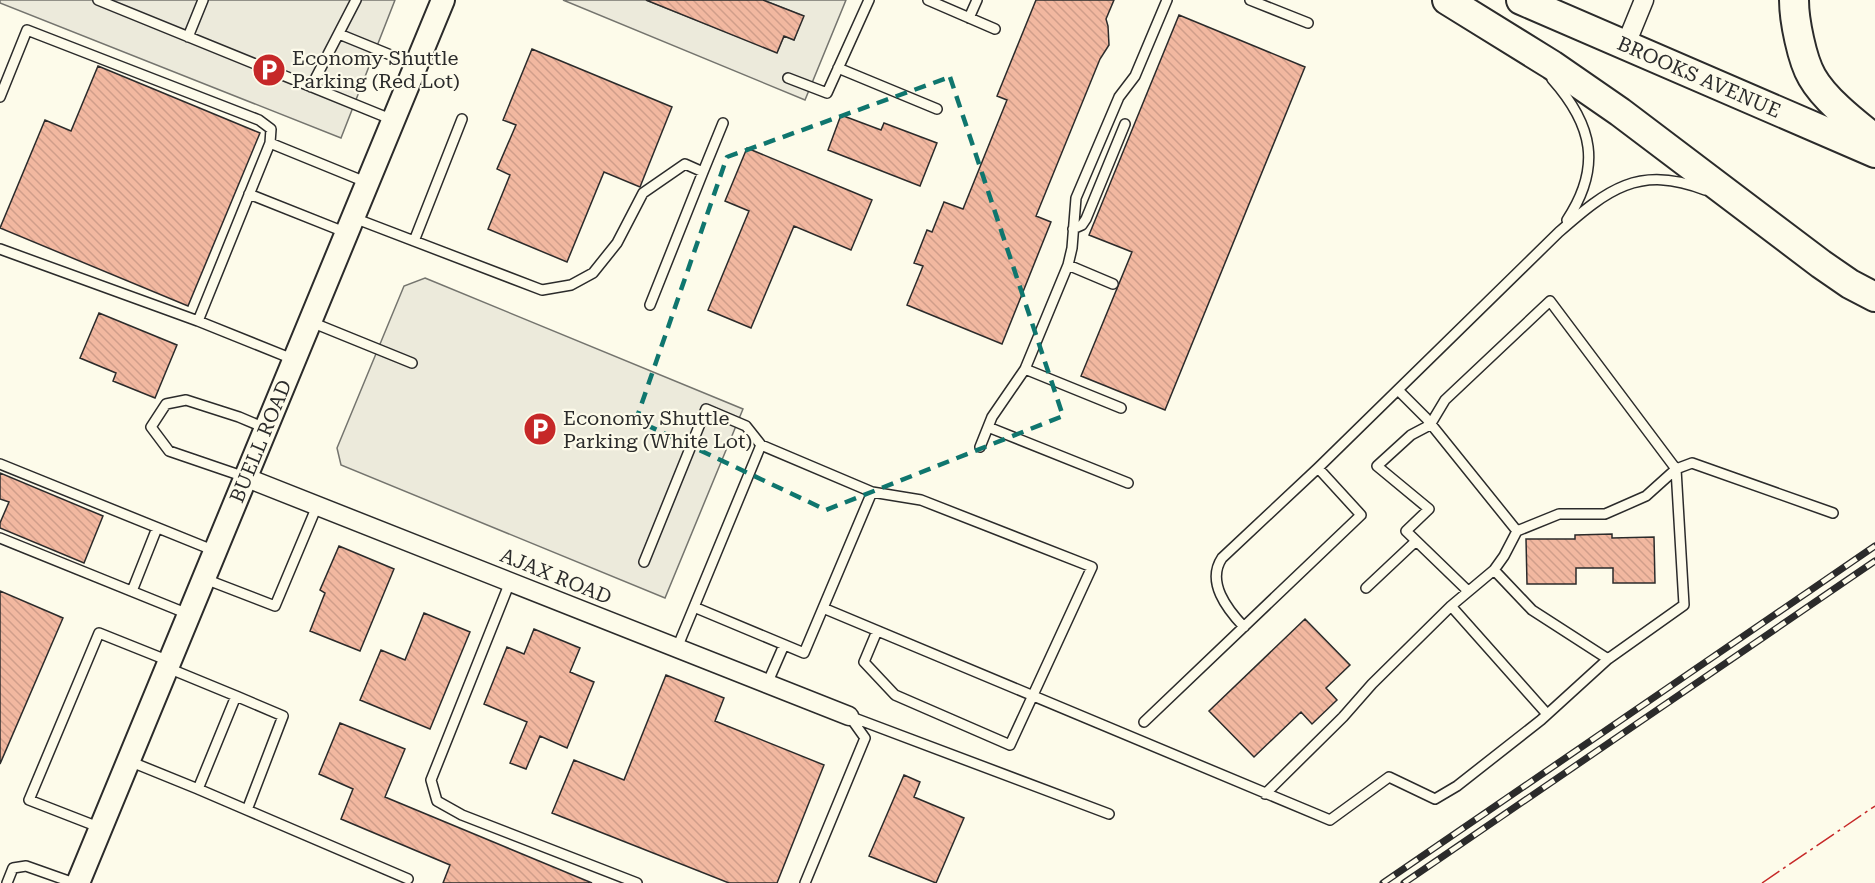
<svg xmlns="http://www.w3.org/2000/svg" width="1875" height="883" font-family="'Roboto Serif',serif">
	<defs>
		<pattern id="building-back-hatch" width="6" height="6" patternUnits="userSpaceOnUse" patternTransform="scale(1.5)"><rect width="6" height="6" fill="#f2b8a0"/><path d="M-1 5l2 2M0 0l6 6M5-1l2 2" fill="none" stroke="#d09e8a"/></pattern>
	</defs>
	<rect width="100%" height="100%" fill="#fdfbea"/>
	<path fill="#eceadb" stroke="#74746e" stroke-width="1.5" d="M0,0h395l-54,138 -341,-135z
		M563,0h83l131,52 7,-16 10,4 9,-24 -40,-16h83l-41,100z
		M425,278l318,131 -78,189 -324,-133 -4,-17 67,-162z"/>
	<path fill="url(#building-back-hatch)" stroke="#2b2b2b" stroke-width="1.5" d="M646,0h117l41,16 -10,24 -10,-4 -7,17z
		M1036,0h78l-8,19 2,7 1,19 -9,14 -64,157 15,6 -49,122 -95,-39 16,-39 -9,-3 13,-33 5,2 12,-30 19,7 44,-109 -10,-4z
		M1179,15l126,52 -140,343 -84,-34 51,-124 -43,-17z
		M532,49l140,58 -32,80 -36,-15 -37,90 -79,-33 22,-54 -13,-6 19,-44 -13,-5z
		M98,66l162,67 -72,173 -188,-78 45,-108 26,11z
		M841,115l40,15 3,-7 53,20 -17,43 -92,-36z
		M747,148l125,52 -21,50 -57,-24 -43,102 -43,-18 41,-99 -24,-10z
		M99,313l78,32 -22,53 -42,-17 3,-8 -36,-15z
		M0,473l103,43 -19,47 -84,-35v-5l9,-21 -9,-3z
		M1612,534v4l42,-1 1,46h-42v-15h-37v16h-49l-1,-45h49v-4z
		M339,546l55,23 -34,82 -50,-20 15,-38 -5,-3z
		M0,591l63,27 -63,146z
		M424,613l46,19 -40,97 -70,-29 21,-50 24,10z
		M1305,619l45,46 -24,23 11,12 -25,24 -11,-12 -47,45 -45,-46z
		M534,629l46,19 -10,24 24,10 -27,66 -27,-12 -14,33 -16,-6 17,-41 -43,-18 23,-57 17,7z
		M666,675l58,23 -9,23 109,44 -47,118h-48l-177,-70 22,-53 50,20z
		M340,723l65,26 -20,48 207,86h-149l7,-18 -109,-46 12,-30 -34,-15z
		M904,775l16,7 -6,15 50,21 -28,65 -67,-27z"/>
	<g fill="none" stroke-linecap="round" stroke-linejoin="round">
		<g stroke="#2b2b2b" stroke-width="12">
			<path id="service" d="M98,0l295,120
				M928,0l67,29
				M1250,0l58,23
				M969,18l8,-18
				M339,34l76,31
				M188,37l15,-37
				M838,68l99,41
				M788,78l39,15 42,-93
				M1552,79c41,46 50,88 15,141
				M311,87l45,-87
				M0,97l27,-67 232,90 12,9 -1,14
				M249,194l98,39
				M354,218l188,72 29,-5 22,-12 24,-30 26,-50 42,-29 18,8 20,-49
				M1073,229l9,-4 4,-6 39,-95
				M414,241l48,-122
				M0,249l198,72 97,39
				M1068,265l45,19
				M650,305l53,-133
				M198,321l72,-178 98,40
				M311,322l101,41
				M1025,369l96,39
				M1398,390l28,28 91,113
				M988,427l140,56
				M980,447l12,-30 33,-48 43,-104 4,-17 4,-50 43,-101 16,-21 32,-76
				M0,464l215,87
				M245,477l-76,-26 -18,-24 15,-23 20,-4 53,17 26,11
				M872,492l49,8 171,67 -82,178 -115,-50 -31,-33 13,-31
				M0,538l188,76
				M644,562l62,-153 40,17 15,19
				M1494,570l38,40 76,49
				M205,579l70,27 42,-100
				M510,582l-79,198 6,21 25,14 175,68
				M1366,588l50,-47
				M132,591l25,-63
				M1451,606l96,108
				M823,608l49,-116 -111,-47 -67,162 110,46 19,-45 507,212 59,-43 46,22 22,-13 84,-66 67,-61 76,-54 -8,-136 -126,-168 -105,99 -15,25 -19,10 -34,31 52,43 -23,22 62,60
				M1244,627c-17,-18 -38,-45 -22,-69l96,-90 241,-236c48,-42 80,-68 146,-42
				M677,648l17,-41
				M767,684l17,-39
				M849,716l260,98
				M1144,722l217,-207 -43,-47
				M129,761l69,28 38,-93 -68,-28
				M198,789l49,21 36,-94 -47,-20
				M1265,794l78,-77 29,-33 79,-78 43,-36 10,-14 13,-25 42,-17h46l41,-18 30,-27 16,-6 141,50
				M247,810l161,69
				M101,828l-72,-28 70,-167 70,28
				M7,883l6,-15 13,-2 48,17
				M805,883l60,-145 -15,-21"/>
		</g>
		<g stroke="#2b2b2b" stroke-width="21">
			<path id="minor" d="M1626,44l18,-44
				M247,478l602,238"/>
		</g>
		<g stroke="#2b2b2b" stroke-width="26">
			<g id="tertiary">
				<path id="s1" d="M78,883l365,-883"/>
			</g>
		</g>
		<g stroke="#2b2b2b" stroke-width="32">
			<g id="primary">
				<path d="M1447,0l105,65 68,47 201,152 29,20 25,13"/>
				<path id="s2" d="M1521,0l354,153"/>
				<path d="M1794,0c0,20 8,60 18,77 13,23 43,46 63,62"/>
			</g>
		</g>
		<use href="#service" stroke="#fdfbea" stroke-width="9"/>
		<use href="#minor" stroke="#fdfbea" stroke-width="18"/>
		<use href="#tertiary" stroke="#fdfbea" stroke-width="22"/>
		<use href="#primary" stroke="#fdfbea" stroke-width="28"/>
		<g stroke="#2b2b2b" stroke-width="7">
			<path id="rail" d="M1383,883l492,-337
				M1404,883l471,-322"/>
		</g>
		<use href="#rail" stroke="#fdfbea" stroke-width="4.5" stroke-dasharray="14" stroke-linecap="butt"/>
		<path stroke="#c62828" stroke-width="1.5" stroke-dasharray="21 4.5 3 4.5" stroke-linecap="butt" d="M1762,883l113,-77"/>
	</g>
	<path fill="none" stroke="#0f766e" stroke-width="4.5" stroke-dasharray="12 8" stroke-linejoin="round" d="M950,77l113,339 -237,94 -190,-90 91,-263z"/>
	<defs>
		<g id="parking-disc" transform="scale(1.725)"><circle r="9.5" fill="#c62828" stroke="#fdfbea"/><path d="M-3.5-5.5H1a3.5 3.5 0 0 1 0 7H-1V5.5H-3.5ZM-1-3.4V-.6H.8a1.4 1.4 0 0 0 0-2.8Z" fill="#fff"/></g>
	</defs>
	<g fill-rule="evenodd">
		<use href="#parking-disc" x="269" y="70"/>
		<use href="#parking-disc" x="540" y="429"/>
	</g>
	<g text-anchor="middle" stroke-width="4.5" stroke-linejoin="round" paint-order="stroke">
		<g font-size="20" fill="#2b2b2b" stroke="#fdfbea" text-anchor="start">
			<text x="292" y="65">Economy Shuttle<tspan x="292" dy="23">Parking (Red Lot)</tspan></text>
			<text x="563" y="425">Economy Shuttle<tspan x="563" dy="23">Parking (White Lot)</tspan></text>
		</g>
		<g font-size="20" fill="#2b2b2b" stroke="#fdfbea">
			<text dy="7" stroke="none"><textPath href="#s2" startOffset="194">BROOKS AVENUE</textPath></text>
			<text dy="7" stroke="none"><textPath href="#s1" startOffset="478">BUELL ROAD</textPath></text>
			<text transform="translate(556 576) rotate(22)" y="7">AJAX ROAD</text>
		</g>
	</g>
</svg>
